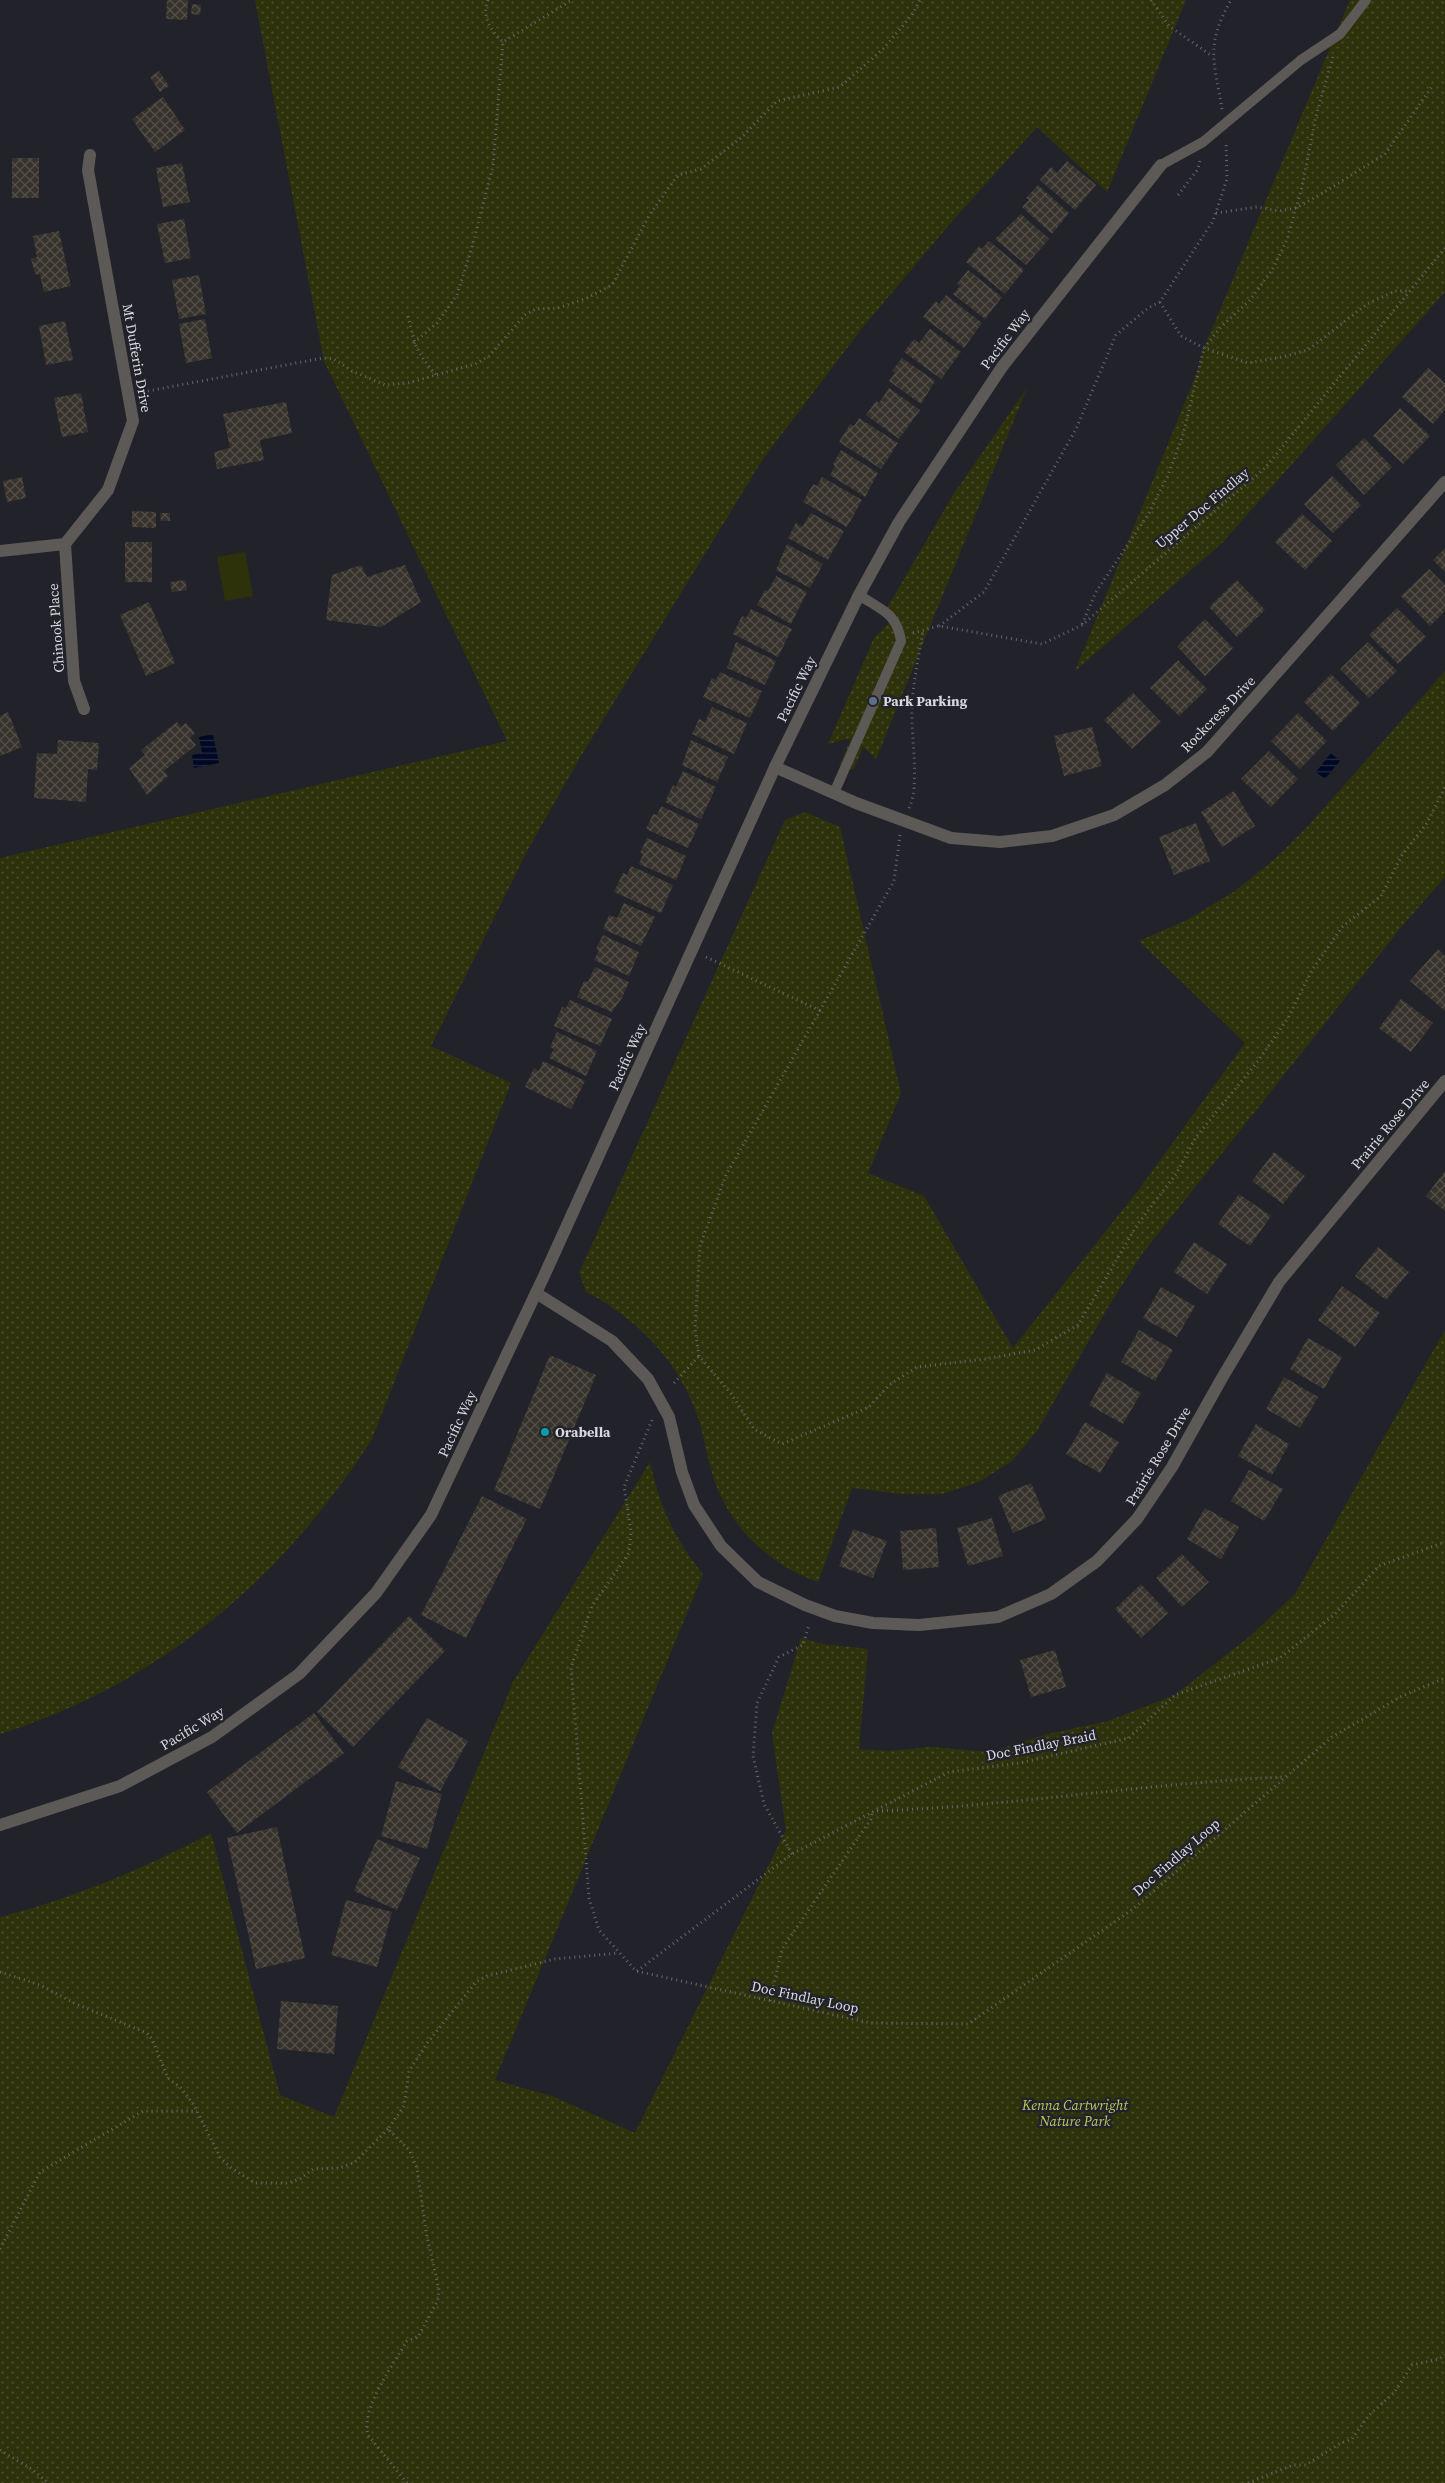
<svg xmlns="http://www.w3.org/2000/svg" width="1445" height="2483" font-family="'Source Serif 4',serif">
	<defs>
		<pattern id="park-dots" width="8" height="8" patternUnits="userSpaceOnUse" patternTransform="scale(1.25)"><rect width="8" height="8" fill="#2e320b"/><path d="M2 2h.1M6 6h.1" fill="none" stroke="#4c4f2e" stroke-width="1.8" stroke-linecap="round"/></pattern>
		<pattern id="water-rules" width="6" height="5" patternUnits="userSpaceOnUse" patternTransform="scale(1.25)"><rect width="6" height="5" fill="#000823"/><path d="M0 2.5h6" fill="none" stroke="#242b42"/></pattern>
		<pattern id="building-cross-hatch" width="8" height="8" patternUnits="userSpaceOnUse" patternTransform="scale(1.25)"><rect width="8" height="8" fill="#37322b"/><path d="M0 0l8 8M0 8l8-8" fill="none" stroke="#534f49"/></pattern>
	</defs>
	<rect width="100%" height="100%" fill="#22232a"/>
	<path fill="#2e320b" d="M245,552l8,44 -28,5 -8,-44z"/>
	<path fill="url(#park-dots)" d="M255,0h931l-79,192 -70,-65 -83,92 -91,108 -100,132 -185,302 -52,92 -95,193 80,37 -139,356c-89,140 -213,245 -372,295v-876l507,-117 -183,-380z
		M1350,0h95v292l-223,251 -147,128 121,-296 8,-27z
		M1027,388l-151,371 -13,-12 -10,23 -13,-5 11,-27 -23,6 46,-106 21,-21 -8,-9 66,-113z
		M1445,671v206l-42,48 -261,329 -32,50 -73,127 -25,30 -33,21 -37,12h-40l-50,-6 -34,94c-49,-18 -87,-53 -104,-103 -8,-23 -10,-47 -19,-70 -20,-51 -60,-92 -109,-117l-7,-19 206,-453 20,-8 35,15 61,266 -33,80 56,23 89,152 127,-160 105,-145 -106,-102 48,-21 48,-29 43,-35 31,-31z
		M1445,1330v1153h-1445v-566c74,-19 143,-48 211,-84l69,262 54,22 179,-435 137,-220c9,43 25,78 53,112l-208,506 57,16 83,37 151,-303 -14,-97 29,-95 22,6 45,5 -9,100 30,2 42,-4 58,5 59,-18 60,-13 67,-26 74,-58 46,-43z"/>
	<path fill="url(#water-rules)" d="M213,734l6,29 -25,5 -2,-13 10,-2 -3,-16z
		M1331,753l9,8 -15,18 -9,-7z"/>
	<path fill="url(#building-cross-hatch)" d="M167,0h21l-1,20 -21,-1z
		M192,4l9,1 -1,10 -9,-1z
		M159,71l10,15 -9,6 -10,-15z
		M163,97l22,33 -30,22 -23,-33z
		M12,158h27v40h-27z
		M1067,161l29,24 -21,25 -35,-30 11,-13 6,6z
		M182,163l8,39 -27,5 -7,-39z
		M1038,185l31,28 -17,21 -30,-27 7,-7 -3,-2z
		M1021,214l28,25 -23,26 -31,-26z
		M184,219l7,39 -26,5 -8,-39z
		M59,231l12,55 -27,6 -4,-17 -5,-1 -4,-15 6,-2 -4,-21z
		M989,241l35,29 -19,24 -39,-32 13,-16 3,3z
		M968,270l34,27 -17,22 -32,-25 7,-8 -3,-2z
		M199,275l7,39 -27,5 -7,-39z
		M946,295l36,28 -18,25 -41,-31 13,-16 3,3z
		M205,319l7,39 -26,5 -7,-39z
		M65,321l8,39 -27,5 -7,-39z
		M930,329l31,23 -20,27 -37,-27 10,-13 5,4z
		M902,358l33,23 -14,23 -32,-23 6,-8 -3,-2z
		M1428,368l17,15v27l-12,14 -31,-27z
		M889,388l31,22 -21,29 -33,-24 10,-14 3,2z
		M81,393l7,39 -26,5 -8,-39z
		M286,402l6,31 -32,7 4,20 -47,9 -3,-17 16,-4 -7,-34z
		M1400,408l30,28 -27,28 -30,-28z
		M859,418l39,25 -17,26 -42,-27 11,-18 4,2z
		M1364,438l28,29 -28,28 -28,-30z
		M841,450l37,23 -13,24 -35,-22 5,-9 -2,-2z
		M1332,476l29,29 -28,28 -29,-29z
		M22,477l4,21 -19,4 -4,-21z
		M822,477l40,23 -15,27 -44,-25 10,-18 4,2z
		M132,511l24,1v16l-24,-1z
		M160,513h10v8h-9z
		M811,513l33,18 -16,29 -40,-22 8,-15 6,4z
		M1302,514l30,27 -27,29 -30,-28z
		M125,542h27v40h-27z
		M787,544l36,20 -13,24 -34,-18z
		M1445,548v24l-12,-12z
		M361,565l6,12 38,-12 16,37 -40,25 -55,-7 6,-45z
		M1429,569l16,16v26l-15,15 -29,-30z
		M776,576l31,16 -16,32 -34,-19 8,-15 3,1z
		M185,580l2,10 -15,2 -2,-10z
		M1237,580l28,30 -28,27 -28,-30z
		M149,602l26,61 -29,13 -26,-61z
		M1397,608l29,29 -28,27 -29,-29z
		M751,609l41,20 -14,28 -45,-23 9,-18 4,2z
		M1205,619l28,29 -28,28 -28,-30z
		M736,642l40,19 -11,24 -38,-17z
		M1368,642l29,29 -28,27 -29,-29z
		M1178,660l29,29 -28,27 -29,-28z
		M720,672l42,19 -12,27 -47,-21 9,-19 4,2z
		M1331,674l29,29 -27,28 -29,-29z
		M1133,693l28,29 -29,27 -28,-29z
		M712,707l35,16 -13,31 -42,-20 7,-15 6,3z
		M8,712l14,35 -22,9v-40z
		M1298,713l29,28 -27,28 -29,-28z
		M177,722l4,5 5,-4 9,10 -5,5 6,7 -32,26 4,5 -21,19 -18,-27 16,-13 -4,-5z
		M1092,727l10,39 -38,10 -10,-40z
		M58,740l41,3 -2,27 -9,-1 -2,33 -52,-4 3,-45 20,1z
		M691,740l37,17 -11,25 -35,-17z
		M1269,751l29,28 -27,28 -30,-28z
		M683,771l33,16 -15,32 -36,-17 8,-17 3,2z
		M1234,791l21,35 -33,21 -21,-35z
		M661,806l38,18 -11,24 -42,-19 7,-15 4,1z
		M1196,823l14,38 -36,14 -15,-38z
		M647,838l39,18 -10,24 -37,-16 4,-10 -3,-1z
		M631,866l42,19 -12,28 -47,-21 9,-19 4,2z
		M624,903l31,14 -14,29 -38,-17 6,-14 8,3z
		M603,935l36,17 -10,24 -35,-16 5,-9 -3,-2z
		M1438,949l7,7v55l-35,-30z
		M595,967l34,15 -7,16 -10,14 -35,-15 7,-16 4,1z
		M1401,999l32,24 -22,29 -32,-24z
		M570,1000l42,19 -12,27 -46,-20 8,-19 4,1z
		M557,1032l40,19 -11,25 -37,-18 5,-9 -4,-2z
		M543,1061l42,20 -14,28 -46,-22 9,-19 5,3z
		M1274,1152l31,24 -22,28 -31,-23z
		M1445,1171v40l-19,-15z
		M1239,1194l32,22 -21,30 -32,-22z
		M1194,1242l33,22 -20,30 -33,-22z
		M1378,1247l31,25 -23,28 -31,-24z
		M1342,1286l38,27 -25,34 -37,-27z
		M1161,1287l34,19 -18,31 -34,-19z
		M1139,1330l34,20 -18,31 -34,-19z
		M1308,1338l34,19 -18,32 -34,-20z
		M550,1355l46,20 -56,134 -46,-19z
		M1107,1373l34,20 -18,31 -34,-19z
		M1284,1377l34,20 -18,31 -34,-19z
		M1085,1422l34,20 -19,31 -34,-19z
		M1256,1424l33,20 -17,31 -34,-19z
		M1249,1470l34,19 -19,32 -33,-20z
		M1031,1483l15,36 -33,14 -15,-37z
		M482,1496l45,23 -61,119 -45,-23z
		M1205,1508l34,19 -18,32 -34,-20z
		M992,1518l11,38 -35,10 -11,-38z
		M936,1528l3,39 -36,3 -3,-39z
		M853,1529l34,12 -14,37 -34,-12z
		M1182,1554l27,28 -27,25 -26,-29z
		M1141,1584l27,29 -27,25 -26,-29z
		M409,1616l36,35 -92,96 -36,-35z
		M1055,1650l11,37 -35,10 -11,-37z
		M314,1713l30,40 -107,80 -30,-41z
		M427,1718l41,23 -28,50 -42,-24z
		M396,1781l46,13 -15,55 -46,-13z
		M277,1827l28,131 -49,11 -29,-131z
		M377,1839l43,19 -23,52 -43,-19z
		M346,1900l46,12 -15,55 -46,-12z
		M281,2001l57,5 -4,48 -57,-5z"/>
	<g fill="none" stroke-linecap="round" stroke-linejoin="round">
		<path stroke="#66676d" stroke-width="3" stroke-dasharray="1 4" stroke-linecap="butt" d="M488,0c-7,17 3,31 15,42l69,-42
			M1151,0l18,26 43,30
			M1222,109c-8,-49 -17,-63 9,-109
			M1178,195l20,-26 2,-9
			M1216,213l41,-6 22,4 17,-3 25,-14 64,-40 48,-69
			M1160,302l21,34 23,12 44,15 34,-6 26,-7 59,-46 28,-13h14
			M408,316c7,30 8,36 29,60
			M414,343l23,-20 20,-28 15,-48 21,-81 10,-124
			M143,392l180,-34 11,1 18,12 33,14 23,-2 67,-19 14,-8 36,-41 11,-6 22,-1 29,-10 25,-13 38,-71 28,-39 23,-6 41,-32 35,-36 63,-14 43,-38 29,-34 8,-15
			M1082,624l14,-32 53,-79 19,-38 15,-40 21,-87 17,-21 29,-27 22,-30 15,-30 15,-53 14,-71 17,-59
			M939,626l45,-34 92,-163 40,-94 32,-27 12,-6 53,-81 14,-42 -1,-37
			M913,633l26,-7 103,18 40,-19 183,-157 180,-220
			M909,808c11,-21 2,-72 3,-97 0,-26 7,-54 11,-81
			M900,835l-6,46 -168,294 -26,71 -5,83 4,27 33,39 22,34 28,15 87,-37 20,-22 28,-18 68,-8 50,-9 43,-25 59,-100 39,-51 20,-37 62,-76 30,-43 24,-48 30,-43 39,-31 21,-41 25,-32 18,-36
			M706,957l115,54
			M674,1383l25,-27
			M652,1420l-28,67 7,44 -2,22 -37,53 -21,61 18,231 10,32 37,41 235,52 97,1 165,-115 199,-172 70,-41 43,-18
			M877,1811c137,-5 271,-28 407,-34
			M792,1854l-28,-50 -11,-48 4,-53 22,-46 24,-12 6,-20
			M637,1971l155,-117 157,-82 71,-9 109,-25 46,-43 105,-37 55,-44 44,-48 66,-24
			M0,1972l40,13 36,19 71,29 5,6 16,39 12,9 14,18 26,52 10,10 25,16h33l12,-4 13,-10 27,-1 15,-6 33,-33
			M770,2001l12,-52 89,-130 1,-6
			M0,2249l40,-77 103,-61h54
			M0,2450l33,20 15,13
			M407,2483l-39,-48c-8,-25 26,-72 39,-94l11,-4 20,-37 1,-10 -13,-58 -9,-64 -8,-18 -21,-21 16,-23 5,-35 19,-29 48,-60 11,-6 68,-17 64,-6
			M1248,2483l45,-18h13l33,-21 13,-5 17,-24 25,-22 18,-28 27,-6 6,-4"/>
		<path stroke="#5c5956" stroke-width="10" d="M1161,165l42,-23 98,-82 39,-26 26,-34
			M834,793l67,-152c-4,-28 -20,-31 -42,-46"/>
		<path stroke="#5c5956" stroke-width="12" d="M65,544l9,137 10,28
			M0,551l65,-7 43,-54 25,-69 -45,-251 2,-15
			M775,767l81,36 95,35 49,4 52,-6 62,-21 51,-30 42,-33 238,-270
			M536,1293l76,48 36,38 21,38 13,55 12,33 27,41 37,36 47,23 30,11 38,7 46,2 79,-8 53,-23 46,-33 40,-42 35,-52 50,-89 57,-96 166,-201"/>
		<path stroke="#5c5956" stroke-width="12" d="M0,1825l120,-39 92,-49 87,-63 77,-81 55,-78 113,-239 231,-509 84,-172 40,-73 103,-155 159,-202"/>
	</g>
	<circle fill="#5c6f8a" stroke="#22232a" stroke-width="2" cx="873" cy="701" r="5"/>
	<circle fill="#0f9aa8" stroke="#22232a" stroke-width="2" cx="545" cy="1432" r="5"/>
	<g text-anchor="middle" stroke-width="5" stroke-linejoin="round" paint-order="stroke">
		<g font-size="14" fill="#d8d9de" stroke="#22232a">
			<text transform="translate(1005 339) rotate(-53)" y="5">Pacific Way</text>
			<text transform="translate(137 358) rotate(80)" y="5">Mt Dufferin Drive</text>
			<text transform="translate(1202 508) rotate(-40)" y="5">Upper Doc Findlay</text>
			<text transform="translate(56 628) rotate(-94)" y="5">Chinook Place</text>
			<text transform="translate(796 689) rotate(-64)" y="5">Pacific Way</text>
			<text transform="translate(1218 714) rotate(-46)" y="5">Rockcress Drive</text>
			<text transform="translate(627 1057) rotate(-66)" y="5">Pacific Way</text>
			<text transform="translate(1390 1124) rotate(-50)" y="5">Prairie Rose Drive</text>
			<text transform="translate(457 1424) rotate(-65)" y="5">Pacific Way</text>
			<text transform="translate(1158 1456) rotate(-59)" y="5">Prairie Rose Drive</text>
			<text transform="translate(192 1728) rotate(-31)" y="5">Pacific Way</text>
			<text transform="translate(1041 1745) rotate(-11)" y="5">Doc Findlay Braid</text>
			<text transform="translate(1176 1857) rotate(-41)" y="5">Doc Findlay Loop</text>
			<text transform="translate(805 1997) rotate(12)" y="5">Doc Findlay Loop</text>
		</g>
		<g font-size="14" font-weight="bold" fill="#d8d9de" stroke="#22232a" text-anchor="start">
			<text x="883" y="706">Park Parking</text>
			<text x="555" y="1437">Orabella</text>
		</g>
		<g font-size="14" font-style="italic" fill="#bdc959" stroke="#22232a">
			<text x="1075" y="2110">Kenna Cartwright<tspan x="1075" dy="16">Nature Park</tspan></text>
		</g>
	</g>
</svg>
